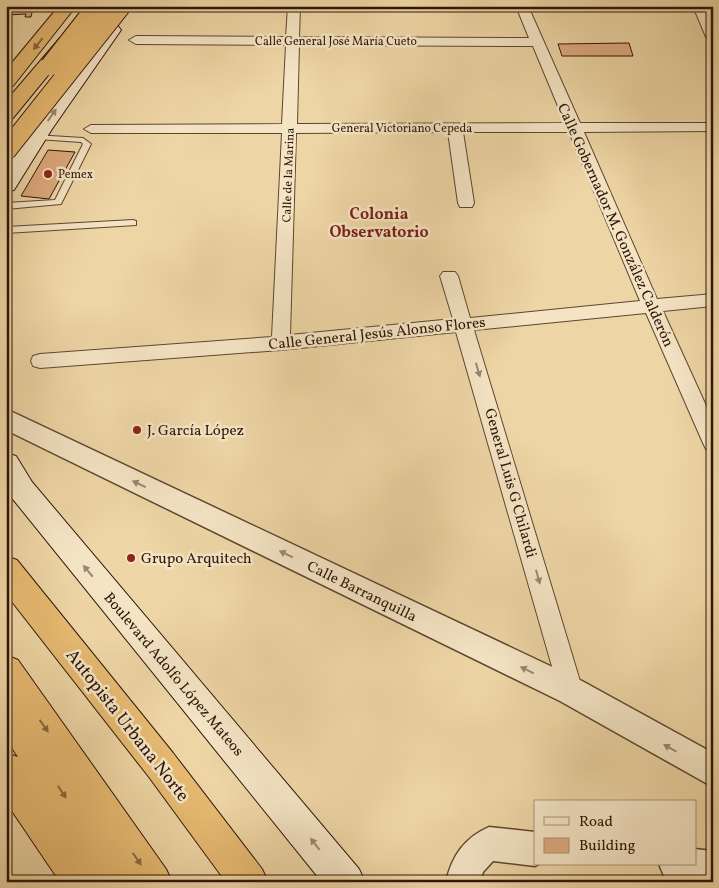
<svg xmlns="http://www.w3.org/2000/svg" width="719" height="888" font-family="Vollkorn,serif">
	<rect width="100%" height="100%" fill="#eed5a5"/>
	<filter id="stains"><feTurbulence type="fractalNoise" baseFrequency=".004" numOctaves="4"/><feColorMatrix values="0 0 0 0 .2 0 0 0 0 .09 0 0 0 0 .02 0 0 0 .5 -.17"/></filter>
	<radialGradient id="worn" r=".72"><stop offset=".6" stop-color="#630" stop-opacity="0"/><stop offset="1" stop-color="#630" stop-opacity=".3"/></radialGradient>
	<path fill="#dda97e" stroke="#2c1609" d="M6,6h34l-7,2 -2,9h-6l1,-3 -20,1z
		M629,43l4,13h-71l-4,-12z
		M48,150l27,2 -26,47 -28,-3z"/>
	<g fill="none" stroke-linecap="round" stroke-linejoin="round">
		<g stroke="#5c4630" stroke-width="2">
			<path id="service" d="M34,135l49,3 8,6 -30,60 -55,5v-6l49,-3 28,-56 -2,-2 -44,-3h-3z
				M133,220l3,1v4l-130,8v-6z"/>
		</g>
		<g stroke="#5c4630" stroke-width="2">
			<path id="minor" d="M288,6h12l-1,31 230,1 -13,-32h12l52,117h133v8l-129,1 73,167 56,-5v12l-50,5 50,110v30l-7,-2 -3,-6 -57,-130 -172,17 109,361 -3,8 -9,4 -9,-4 -3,-8 -103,-359 -175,18 -241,18 -7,-2 -2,-5 2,-5 7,-2 232,-17 10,-204h-191l-7,-4 7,-4 191,-1 4,-79 -150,-1 -7,-4 7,-4 150,1zM299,45l234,1 32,77 -268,1zM448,132l10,71 2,4h12l2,-4 -11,-71h106l71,169 -170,17 -12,-42 -3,-4h-12l-3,4 13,43 -163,16 6,-202z
				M693,6h12l8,16v19l-7,-4z"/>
		</g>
		<g stroke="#5c4630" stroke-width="3">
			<path id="tertiary" d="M6,409l576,272 131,72v34l-153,-86 -554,-271z
				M489,827l46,5v32h4l-4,2 -42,-5 -10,11 -3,10h-34c6,-26 18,-44 43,-55z
				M695,849l18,2v31l-37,-1 -12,-5 -5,-12h36z"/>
		</g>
		<g stroke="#2c1609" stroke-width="2">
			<path id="secondary" d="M112,25l6,1 3,4 -69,99 -38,61 -8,2v-24l100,-142z
				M6,453l10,3 16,26 327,387 6,13h-43l-310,-384 -6,-9z"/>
		</g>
		<g stroke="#2c1609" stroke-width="2">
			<path id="motorway" d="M59,6h17l-63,80 -7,2v-18z
				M66,37l6,1 3,4 -3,4 -59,72 -7,2v-19l54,-63z
				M6,556l11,4 156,193 89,116 6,13h-42l-77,-105 -143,-183z
				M6,655l12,5 148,209 6,13h-70l-3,-5 2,5h-41l-54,-80v-49l12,4 -12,-18z"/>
		</g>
		<use href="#service" fill="#f4e4c4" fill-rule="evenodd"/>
		<use href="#minor" fill="#f4e4c4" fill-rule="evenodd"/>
		<use href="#tertiary" fill="#f4e4c4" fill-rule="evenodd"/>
		<use href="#secondary" fill="#f4e4c4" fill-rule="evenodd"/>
		<use href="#motorway" fill="#e7ba72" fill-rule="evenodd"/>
		<g stroke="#2c1609" stroke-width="21" stroke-linecap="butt">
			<path id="motorway-bridge" d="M50,66l47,-60
				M6,151l115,-145"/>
		</g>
		<use href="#motorway-bridge" stroke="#e7ba72" stroke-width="19"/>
	</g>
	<defs><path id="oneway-solid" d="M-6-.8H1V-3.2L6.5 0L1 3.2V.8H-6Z" transform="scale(1.25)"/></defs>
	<g fill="#8a683e">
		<use href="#oneway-solid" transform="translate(38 44) rotate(129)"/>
		<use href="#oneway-solid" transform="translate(44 726) rotate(55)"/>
		<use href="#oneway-solid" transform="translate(62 792) rotate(56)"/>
		<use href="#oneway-solid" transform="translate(137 859) rotate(55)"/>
	</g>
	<g fill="#9a8770">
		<use href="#oneway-solid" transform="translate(52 115) rotate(-55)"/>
		<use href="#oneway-solid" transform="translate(478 370) rotate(74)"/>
		<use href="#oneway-solid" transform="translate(139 484) rotate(-155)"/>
		<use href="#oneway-solid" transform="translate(286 554) rotate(-154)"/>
		<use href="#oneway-solid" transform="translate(88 571) rotate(-130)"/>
		<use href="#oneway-solid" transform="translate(538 577) rotate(74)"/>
		<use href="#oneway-solid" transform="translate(527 670) rotate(-154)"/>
		<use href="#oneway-solid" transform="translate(670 748) rotate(-150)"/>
		<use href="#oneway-solid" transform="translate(315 844) rotate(-128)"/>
	</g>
	<g fill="#8f2418" stroke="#f4e4c4" stroke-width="2">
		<circle cx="48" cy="174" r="5"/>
		<circle cx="137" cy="430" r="5"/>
		<circle cx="131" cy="558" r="5"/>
	</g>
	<g text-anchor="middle" stroke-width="5" stroke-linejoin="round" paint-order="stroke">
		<g font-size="12" fill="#2c1609" stroke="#f4e4c4">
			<text x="336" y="45">Calle General José María Cueto</text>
			<text x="402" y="132">General Victoriano Cepeda</text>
			<text transform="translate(288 175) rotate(-88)" y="4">Calle de la Marina</text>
		</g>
		<g font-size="12" fill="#2c1609" stroke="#f4e4c4" text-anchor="start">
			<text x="58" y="178">Pemex</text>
		</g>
		<g font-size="15" fill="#2c1609" stroke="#f4e4c4">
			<text transform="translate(616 225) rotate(66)" y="5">Calle Gobernador M. González Calderón</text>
			<text transform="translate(377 333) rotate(-6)" y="5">Calle General Jesús Alonso Flores</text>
			<text transform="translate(511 483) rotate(74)" y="5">General Luis G Chilardi</text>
			<text transform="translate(362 591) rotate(26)" y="5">Calle Barranquilla</text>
			<text transform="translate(174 674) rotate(50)" y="5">Boulevard Adolfo López Mateos</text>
		</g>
		<g font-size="15" fill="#2c1609" stroke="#f4e4c4" text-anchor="start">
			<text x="147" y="435">J. García López</text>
			<text x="141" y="563">Grupo Arquitech</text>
		</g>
		<g font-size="16" font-weight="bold" fill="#7a1f14" stroke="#f4e4c4">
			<text x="379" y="219">Colonia<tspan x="379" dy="18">Observatorio</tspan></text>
		</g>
		<g font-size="18" fill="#2c1609" stroke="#f4e4c4">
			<text transform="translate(128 725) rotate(52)" y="6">Autopista Urbana Norte</text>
		</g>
	</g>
	<rect width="719" height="888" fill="none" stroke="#eed5a5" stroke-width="25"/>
	<rect x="8" y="8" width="704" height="873" fill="none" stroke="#2c1609" stroke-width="2.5"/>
	<rect x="12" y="12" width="694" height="863" fill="none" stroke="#2c1609"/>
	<rect x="534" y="800" width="162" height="65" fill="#f4e4c4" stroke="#a49279"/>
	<rect x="544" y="817" width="25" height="8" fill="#f4e4c4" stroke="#a49279"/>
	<text x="579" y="826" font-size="15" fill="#2c1609">Road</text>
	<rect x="544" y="838" width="25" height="15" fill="#dda97e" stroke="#a49279"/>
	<text x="579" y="850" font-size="15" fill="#2c1609">Building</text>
	<rect width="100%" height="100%" filter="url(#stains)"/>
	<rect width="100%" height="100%" fill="url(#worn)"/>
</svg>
